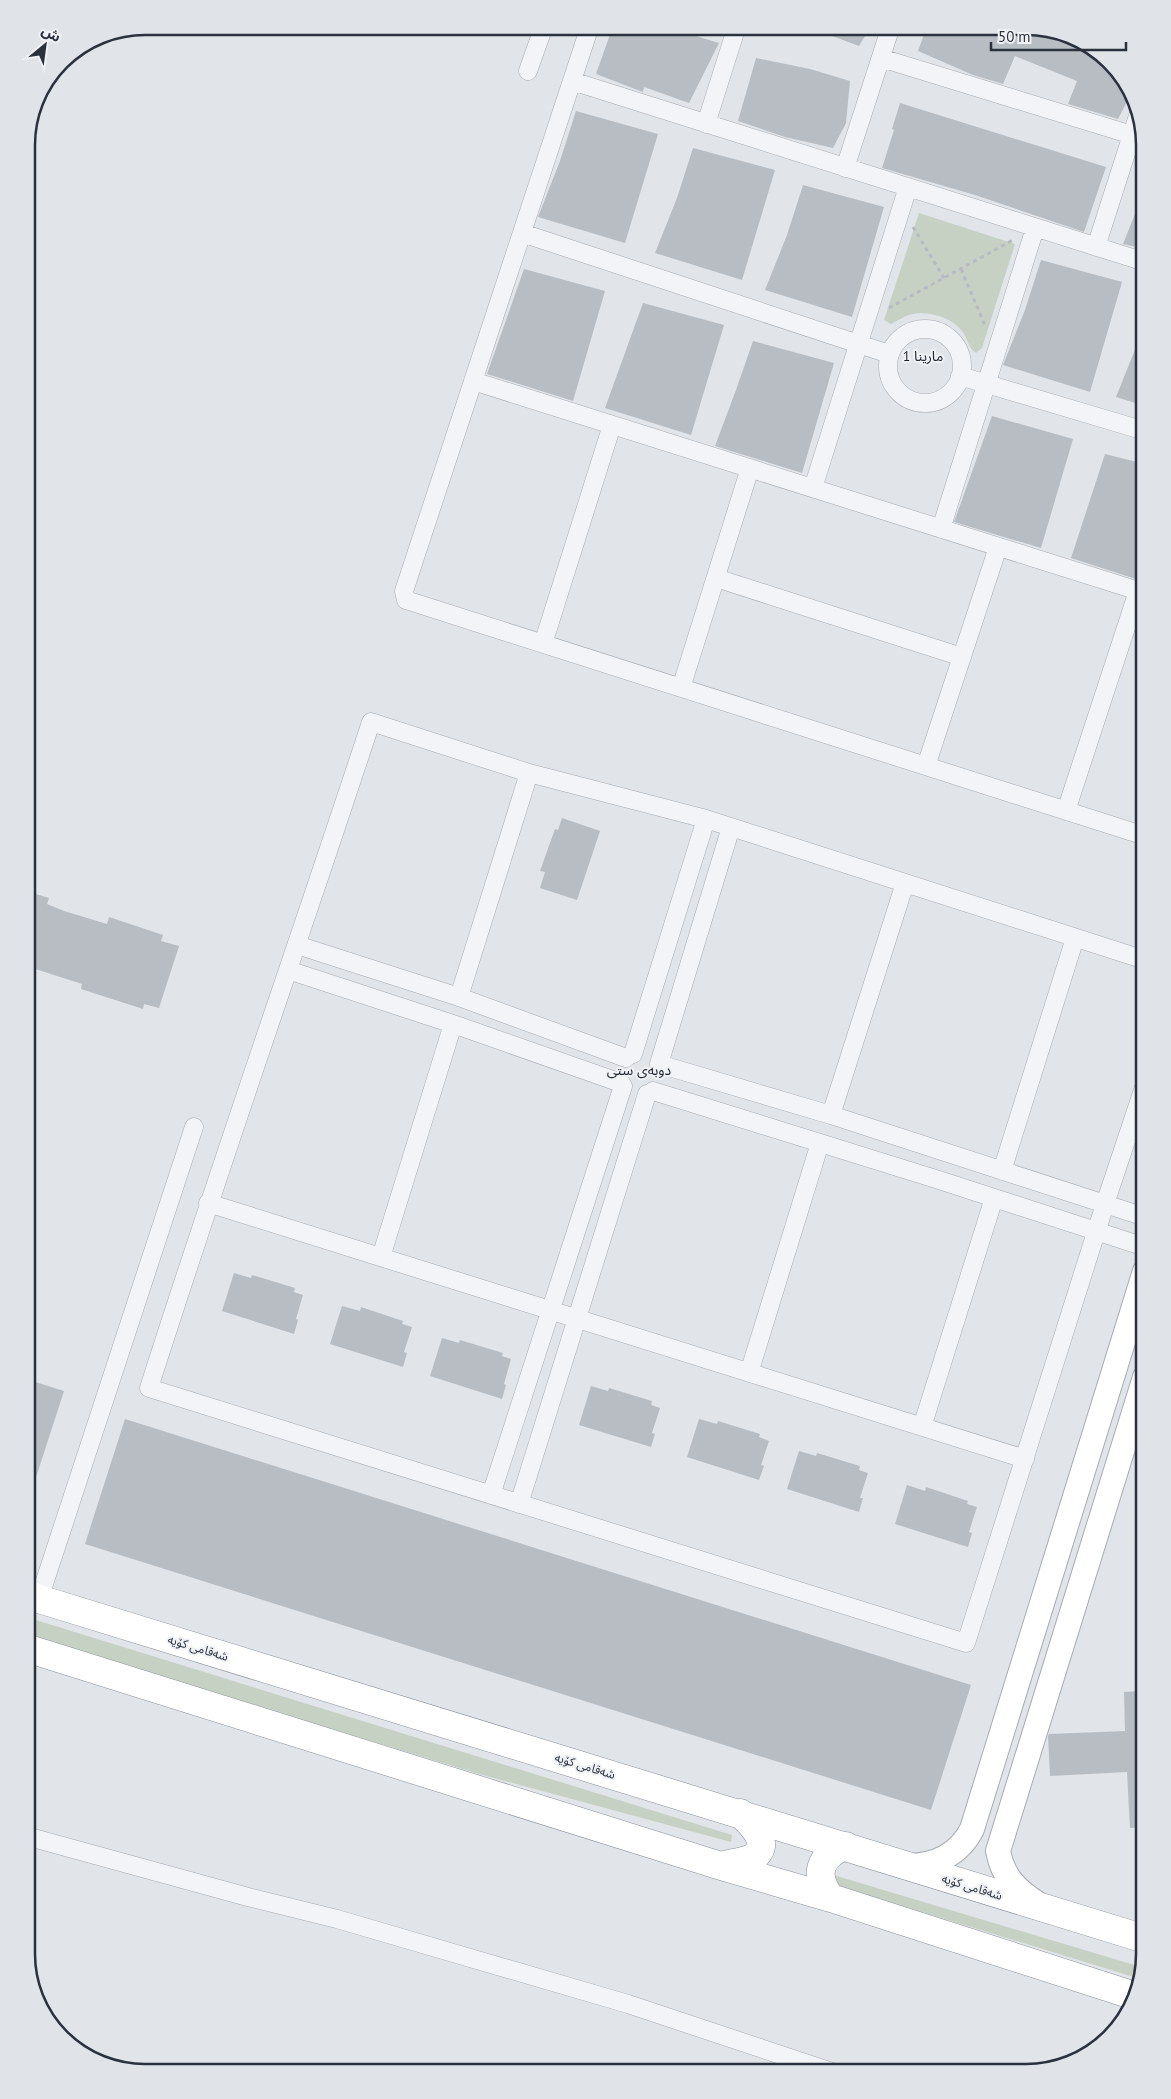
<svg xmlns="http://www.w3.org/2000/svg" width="1171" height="2099" font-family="'PT Sans','Noto Sans Arabic',sans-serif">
	<rect width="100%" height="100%" fill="#e1e4e8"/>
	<path fill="#c7d1c3" d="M919,213l96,31 -33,104 -6,5c-8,-5 -8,-15 -14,-22 -12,-15 -36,-21 -53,-16 -6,2 -12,6 -18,9l-7,-4z
		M26,1617l706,218 -1,7 -252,-68 -453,-139z
		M830,1874l311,93 -4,11 -309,-95z"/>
	<path fill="#b8bdc4" d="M613,26h50l56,17 -30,60 -45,-16 -1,5 -47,-18z
		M812,26h59l-12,20 -48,-18z
		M927,26l107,1 58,19 40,46 -14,27 -50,-15 9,-23 -62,-25 -12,28 -30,-9 -55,-24z
		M756,58l54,11 40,12 -4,42 -13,25 -48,-11 -47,-16z
		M900,103l206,64 -22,65 -109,-37 -93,-27 12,-38 -2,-1z
		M576,111l82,23 -33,109 -87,-26 22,-56z
		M693,148l82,22 -33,110 -87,-27 22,-55z
		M803,185l81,22 -32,110 -87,-27 22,-55z
		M1144,191l1,1v57l-22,-5z
		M1041,260l81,22 -32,110 -87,-27 22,-55z
		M524,269l81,22 -32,110 -86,-27z
		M643,303l81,22 -33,110 -86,-27z
		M1144,327h1v79l-29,-9z
		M753,341l81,22 -32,110 -87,-27 21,-56z
		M992,416l81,23 -32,109 -87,-26z
		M1105,454l40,10v118l-74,-24z
		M562,818l38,13 -23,69 -37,-12 5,-16 -5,-1 15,-42 3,1z
		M26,891l23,7 -2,6 17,7 43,13 2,-7 54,18 -2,6 18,5 -20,62 -15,-4 -1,5 -62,-20 1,-5 -56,-18z
		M234,1273l17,5 1,-3 43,13 -1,4 9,3 -7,24 2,1 -4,14 -72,-23z
		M342,1306l18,5 1,-4 42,14 -1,3 10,3 -8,25 3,1 -4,14 -73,-23z
		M442,1338l17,5 1,-3 43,13 -1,3 9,3 -7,25 2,1 -4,14 -72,-23z
		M26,1379l38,12 -35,108h-3z
		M591,1386l17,5 1,-3 43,13 -1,4 9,3 -8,25 3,1 -4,13 -72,-22z
		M125,1419l846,266 -40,125 -846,-266z
		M699,1419l18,5 1,-3 42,13 -1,3 10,4 -8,24 3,1 -5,14 -72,-23z
		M799,1451l17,5 1,-3 43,13 -1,4 9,3 -8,25h3l-4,14 -72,-23z
		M907,1485l18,6 1,-4 42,14 -1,3 10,3 -8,25 3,1 -4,14 -73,-23z
		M1145,1691v136l-15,1 -3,-56 -77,4 -2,-40 1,-2 76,-3 -1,-39z"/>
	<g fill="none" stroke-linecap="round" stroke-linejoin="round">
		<g stroke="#a7abb2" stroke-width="19">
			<path id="street" d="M590,26l-186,565 2,9 739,236
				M881,58l251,77
				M528,71l16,-45
				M572,81l573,181
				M706,124l31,-98
				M845,168l46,-142
				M522,233l367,121
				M1096,247l42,-131
				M888 366a37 37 0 1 1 74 0a37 37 0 1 1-74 0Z
				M960,376l185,55
				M473,381l672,212
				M813,488l95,-301
				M941,529l94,-301
				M716,578l246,79
				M543,644l69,-219
				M681,688l69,-220
				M926,766l72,-219
				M1066,811l72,-220
				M731,827l-72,237 172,51 314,102
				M297,945l162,52 167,61
				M288,970l165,54 168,59
				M459,997l70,-224
				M633,1054l73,-235
				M1145,1084l-40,120 -139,439 -817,-255c71,-223 149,-444 222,-666l158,51 177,46 439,141
				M653,1091l286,89 206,67
				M831,1115l74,-232
				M1002,1171l73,-233
				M208,1203l817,256
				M381,1257l72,-233
				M749,1373l71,-230
				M922,1427l72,-229
				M491,1495l132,-409
				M519,1504l128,-410
				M39,1599l155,-472
				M26,1836l222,61 89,22 291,85 207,69"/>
		</g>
		<g stroke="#a7abb2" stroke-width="26">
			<path id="secondary" d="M906,1866c28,0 53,-11 66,-37l173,-558
				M1038,1904c-22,-14 -35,-27 -40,-53l147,-474"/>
		</g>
		<g stroke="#8a929d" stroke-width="29">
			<path id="highway" d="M26,1593l13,6 1106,340
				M26,1648l695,218 110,32 301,97
				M721,1866c10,-3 23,-4 31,-8 22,-14 -1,-34 -12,-45
				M831,1898c-18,-22 -12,-43 15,-52"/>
		</g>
		<path stroke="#b7bac0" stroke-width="3" stroke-dasharray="4 4" stroke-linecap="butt" d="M913,227l31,51
			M961,269l25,59
			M889,308l124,-68"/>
		<use href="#street" stroke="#f3f4f7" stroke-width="18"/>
		<use href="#secondary" stroke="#fff" stroke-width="24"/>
		<use href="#highway" stroke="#fff" stroke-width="28"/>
	</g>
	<g text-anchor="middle" stroke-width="4" stroke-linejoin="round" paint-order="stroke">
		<g font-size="12" fill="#2b323e" stroke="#f0f2f6">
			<text transform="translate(198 1648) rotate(17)" y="4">شەقامی کۆیە</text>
			<text transform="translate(585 1766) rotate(17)" y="4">شەقامی کۆیە</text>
			<text transform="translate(972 1887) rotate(17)" y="4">شەقامی کۆیە</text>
		</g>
		<g font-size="14" fill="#1d232f" stroke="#f0f2f6">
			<text x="923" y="361">مارینا 1</text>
			<text x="639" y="1075">دوبه‌ی ستی</text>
		</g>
	</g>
	<path d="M0 0H1171V2099H0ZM145 35H1026A110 110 0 0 1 1136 145V1954A110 110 0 0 1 1026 2064H145A110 110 0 0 1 35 1954V145A110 110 0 0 1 145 35Z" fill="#e0e3e7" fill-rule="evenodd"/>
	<path fill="none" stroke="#2b323e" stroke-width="2.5" d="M145 35H1026A110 110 0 0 1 1136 145V1954A110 110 0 0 1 1026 2064H145A110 110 0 0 1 35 1954V145A110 110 0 0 1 145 35Z"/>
	<g transform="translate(45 45) rotate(29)" stroke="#f0f2f6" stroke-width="4" paint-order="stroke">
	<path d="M0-4L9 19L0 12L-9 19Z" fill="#2b323e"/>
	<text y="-8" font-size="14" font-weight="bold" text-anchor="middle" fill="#2b323e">ش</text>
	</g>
	<path d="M991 42v8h135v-8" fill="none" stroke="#2b323e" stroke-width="2.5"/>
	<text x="998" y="42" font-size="15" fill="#2b323e" stroke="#f0f2f6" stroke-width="4" paint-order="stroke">50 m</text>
</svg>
